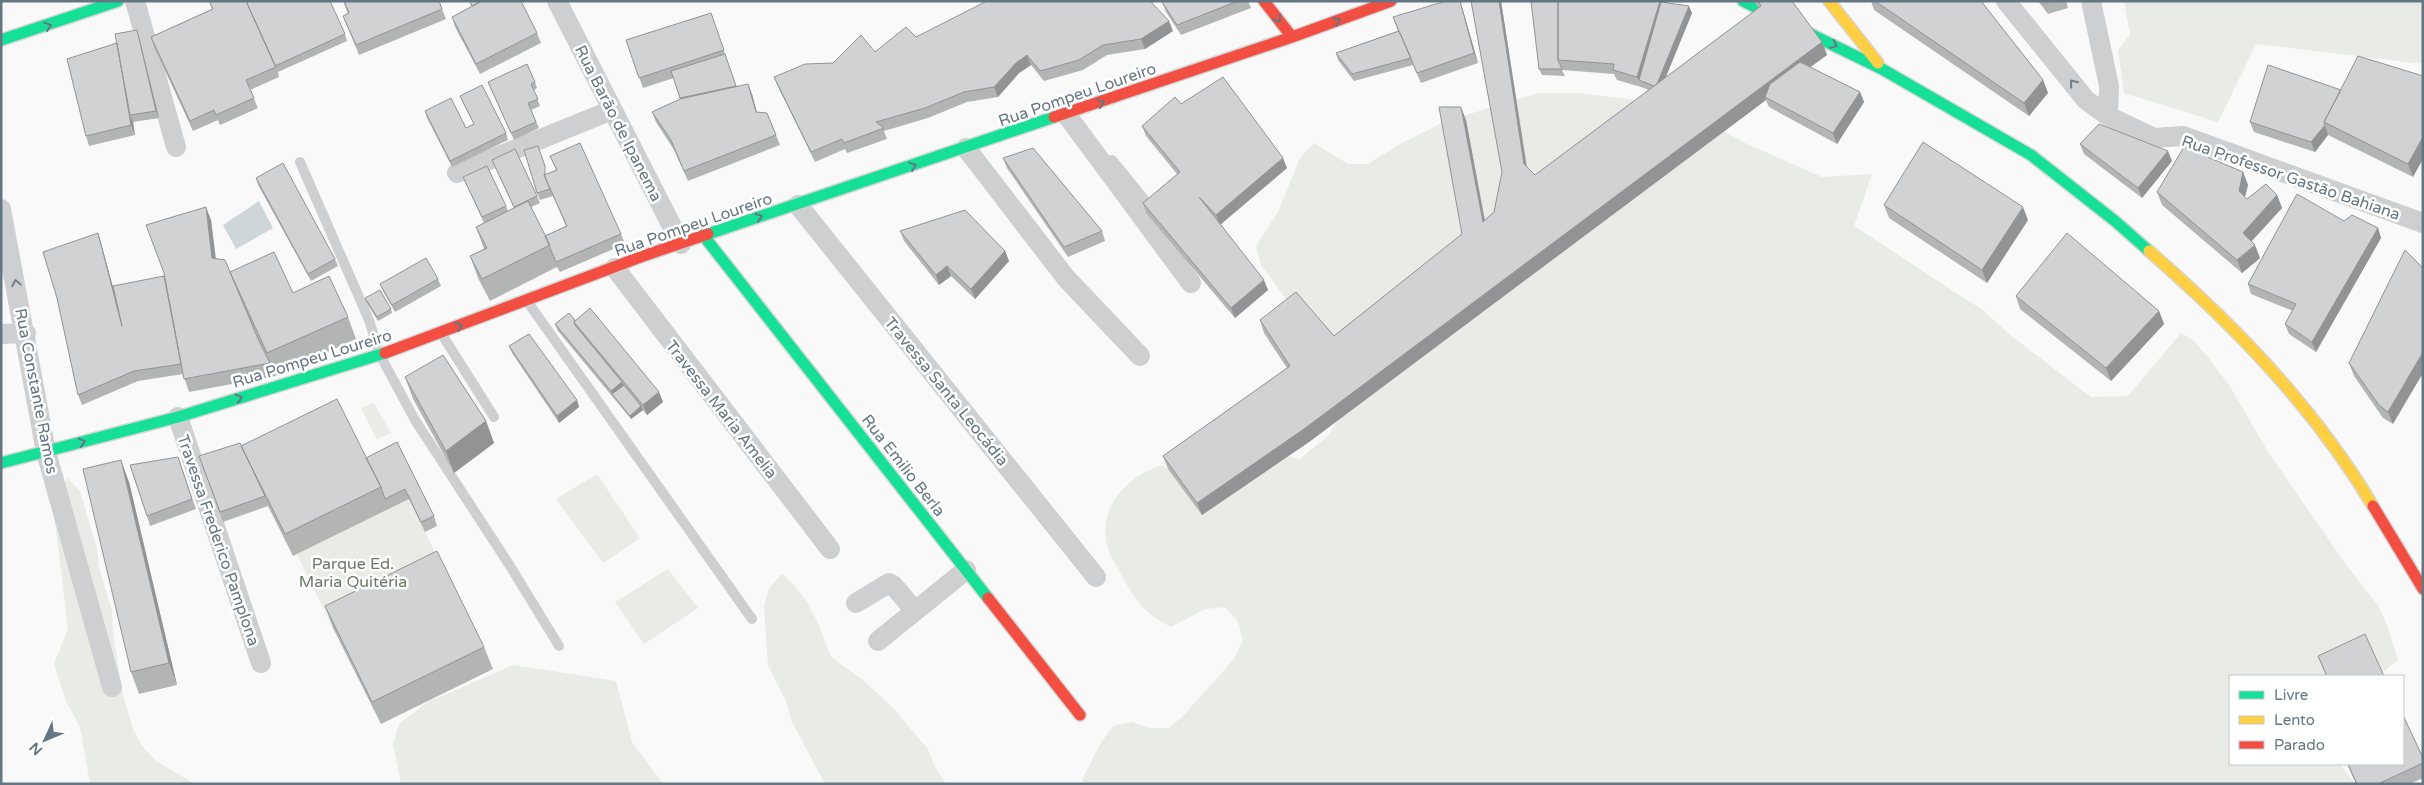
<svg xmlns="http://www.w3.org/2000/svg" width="2424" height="785" font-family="'Varela Round',sans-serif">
	<rect width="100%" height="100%" fill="#f9f9f9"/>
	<path fill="#e8ebe6" d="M2124,1h299v63l-167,-20 -38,78 -94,-29 -6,-43 12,-15z
		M1539,93h39l58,7 74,24 35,19 77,34 50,-3 -18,52 130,85 26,24 81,62 37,-1 53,-63 13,8 13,15 22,29 39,67 77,111 34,44 8,18 11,35 -21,16h-147v88h110l15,20h-1270l-3,-4 18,-36 13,-18 19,-4 18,6h19l14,-12 51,-57 9,-19 -5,-19 -13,-14 -20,2 -34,18c-26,-13 -38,-29 -51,-55 -3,-6 -8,-13 -11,-20 -14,-42 15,-74 53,-87l15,12 105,-22 18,4 29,-24 10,-17 -45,-108 -33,-45 -5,-19 22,-34 22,-54 14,-15 34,21h20l32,-20 46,-23z
		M374,403l17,30 -14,6 -16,-31z
		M597,474l43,64 -37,25 -47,-64z
		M67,478l13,13 17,58 3,22 12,40 1,20 9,60 11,38 9,17 14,15 39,23h-105l-10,-57 -14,-26 -12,-37 14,-35 -14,-116 5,-18z
		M409,499l36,74 -112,55 -36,-74z
		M668,569l30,39 -54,36 -29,-42z
		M782,574l14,13 11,15 10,19 14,36 32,23 28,26 37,43 7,18 11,17h-121l-34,-64 -5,-19 -18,-36 -4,-58 5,-19z
		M513,665l103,16 16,61 31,42h-262l-8,-40 6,-20 29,-22z"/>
	<path fill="#ced6d9" d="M259,201l14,27 -37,21 -13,-24z"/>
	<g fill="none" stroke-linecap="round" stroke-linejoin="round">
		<g stroke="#d5d6d7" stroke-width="14">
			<path id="fast" d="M1743,1l139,68 149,86 84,66 34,30
				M1,40l117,-39
				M708,234l346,-117
				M703,235l285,363
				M1,463l177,-46 207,-64"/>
		</g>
		<g stroke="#d5d6d7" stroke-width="14">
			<path id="slow" d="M1829,1l49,62
				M2149,251c86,75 165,156 224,255"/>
		</g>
		<g stroke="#d5d6d7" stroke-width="14">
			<path id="jam" d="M1264,1l28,36 99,-36
				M1054,117l238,-80
				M385,353l258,-97 65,-22
				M2373,506l50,83
				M988,598l92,117"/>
		</g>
		<path stroke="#cecfd0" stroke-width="10" d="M1112,160l36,44
			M300,162l69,158 11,35 35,65 95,146 49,80
			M527,301l225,318
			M441,333l53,84"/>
		<path stroke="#cecfd0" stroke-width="20" d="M135,1l41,146
			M557,1l124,243
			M2006,1l80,99 22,16 46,22 29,-2 240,87
			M2091,1l18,85 -1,30
			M1066,114l125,169
			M966,148l100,130 74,78
			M457,173l155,-63
			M798,205l298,372
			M1,209l45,243 66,235
			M615,268l215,281
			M1,334l25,-1
			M178,417l83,246
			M856,603l33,-20 4,2 22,26
			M878,641l88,-71"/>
		<use href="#fast" stroke="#16e098" stroke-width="11"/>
		<use href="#slow" stroke="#ffcf43" stroke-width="11"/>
		<use href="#jam" stroke="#f24e42" stroke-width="11"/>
	</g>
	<path fill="#b3b5b5" d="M209,1l136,33 2,7 -69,31 1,5 -29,13 8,18 -38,17 -2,-5 -25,11 -39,-84 -3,-10 61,-28z
		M343,1h96l7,18 -87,36 -16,-39 5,-2z
		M469,1h52l16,32 4,10 -61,31 -25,-47 -3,-10 20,-10z
		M1163,1h85l3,7 -70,27 -15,-23 -4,-10z
		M1471,1h30l26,166 8,8 114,-85 -8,-3 -24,-7 -3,-6 -52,-4 3,6 -23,-1 -3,-6 122,-67 31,11 -27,65 94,-70 -5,-7h38l30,41 5,13 -17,12 50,25 4,10 -27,42 -68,-37 -3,-7 -457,342 -107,73 -34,-46 -5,-13 124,-88 -23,-35 -4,-13 74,16 128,-102 4,-114 19,100 9,-8 8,-40z
		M1871,1h110l62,79 5,13 -19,23 -155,-106z
		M2038,1h28l2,7 -20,6z
		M1462,7l16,56 -57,20 -8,-18 -59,16 -16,-21 -2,-7 62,-22 -5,-14z
		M711,13l25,73 16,8 5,18 10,1 13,32 -92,36 -14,-31 -18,-28 -4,-10 28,-13 -6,-21 -31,10 -17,-48z
		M1173,31l-28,18 -38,6 -24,15 -39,11 -13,-16 -12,8 -21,24 -31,5 -39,16 -44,13 3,8 -40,14 -2,-4 -30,13 -37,-75 -4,-10 59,-14 42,-11 41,-15z
		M139,37l20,81 -26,4 2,13 -46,11 -3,-10z
		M2423,76l-10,101 -85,-42 -13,17 -61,-20 -4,-10 91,-32z
		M488,82h47l2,6 -3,2 6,16 -9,4 8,18 -25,12z
		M460,96l46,37 2,7 -56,27 -25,-49 -2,-7 41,17 8,-4 -11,-21z
		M1181,104l106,64 -66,56 47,66 -33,28 -89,-105 -3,-10 34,-29 -31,-38 -4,-10z
		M2080,144l92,17 -30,37 -58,-44z
		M550,156l71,78 4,10 -65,28 -3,-5 -67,34 -12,-23 -8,-22 14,-7 -8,-22 8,-4 -21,-46 43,29 2,5 6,-3 -22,-48 45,36 3,7 -9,4 14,29 21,-10 -13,-30 -13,4 -3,-7 10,-19 9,-4z
		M1003,158l99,73 3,10 -37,16 -61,-89z
		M2243,172l5,13 -3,12 2,2 30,-4 5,13 -31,34 9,16 -18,15 -80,-68 -5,-13z
		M256,178l79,81 3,7 -27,15 -53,-96z
		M1884,205l144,15 -41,63 -98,-65z
		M211,220l5,39 14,13 63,21 55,24 8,22 -81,37 -86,16 -6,-18 -45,7 -56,24 -4,-10 20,-162 3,10 14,51 49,-18z
		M2344,221l34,7 3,10 -65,114 -27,-18 -4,-10 8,-13 -42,-17 -3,-10z
		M900,231l105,20 4,10 -34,38 -24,-23 -12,9 -35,-44z
		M2423,268l-30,156 -10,-6 -29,-42 -5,-13z
		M438,279l3,7 -46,26 -12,-21 -3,-7z
		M2016,296l143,15 5,13 -53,57 -91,-72z
		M365,298l26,11 1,4 -14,8 -12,-19z
		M575,320l84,72 4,10 -16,13 -4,-5 -12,9 -73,-88 -3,-7z
		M509,346l68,54 2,7 -20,16 -47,-70z
		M405,377l81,44 8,22 -40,30 -41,-74z
		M397,442l37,74 3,10 -12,6 -16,-33 -116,57 -25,-50 -45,16 -24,-66 167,2z
		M178,457l18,52 -46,17 -3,-10z
		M129,482l48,203 -38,9 -8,-22z
		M325,606l159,41 9,22 -112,55 -48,-96z
		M2318,656l66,20h-58z
		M2423,758v20l-13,6h-54l-9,-20h56z"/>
	<path fill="#929394" d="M1460,1l2,6 16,56 -4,-10z
		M1499,1h2l27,176 -4,-13z
		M1660,1h1l3,8 -25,71 -2,-3z
		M1689,6l3,7 -33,81 -3,-7z
		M1169,21l4,10 -28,18 -4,-10z
		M137,30l2,7 20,81 -3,-7z
		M1822,42l5,13 -59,43 -3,-1 1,3 -457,342 -107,73 -5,-12z
		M1027,55l4,10 -12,8 -21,24 -4,-10 22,-24z
		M2043,80l5,13 -19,23 -5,-13z
		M748,84l4,10 7,28 -3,-10z
		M1860,92l4,10 -27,42 -4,-11z
		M1461,107l5,13 21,114 -4,-12z
		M130,115l3,7 2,13 -4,-10z
		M2325,125l3,10 -13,17 -4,-10z
		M2423,137v22l-10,18 -5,-13z
		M2168,151l4,10 -30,37 -4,-10z
		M1283,158l4,10 -67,57 -4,-10z
		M2243,172l5,13 -5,19 -4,-13z
		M2277,195l5,13 -35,38 -4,-13z
		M206,207l5,13 6,51 -5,-13z
		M2023,207l5,13 -41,63 -5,-13z
		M2378,228l3,10 -65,114 -4,-10z
		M98,233l3,10 25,93 -4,-10z
		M2255,245l5,13 -18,15 -5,-13z
		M1005,251l4,10 -34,38 -4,-10z
		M947,266l4,10 -12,9 -3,-10z
		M1264,280l4,10 -33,28 -4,-10z
		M2159,311l5,13 -53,57 -5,-13z
		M2423,352v21l-30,51 -5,-12z
		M622,382l3,6 -13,6 -1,-3z
		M659,392l4,10 -16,13 -4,-10z
		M577,400l2,7 -20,16 -2,-7z
		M641,406l2,4 -12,9 -1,-3z
		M486,421l8,22 -40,30 -8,-22z
		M121,460l8,22 48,203 -8,-22z"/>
	<path fill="#d0d2d3" stroke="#929394" d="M209,1h37l30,66 -30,13 8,18 -38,17 -2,-5 -24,11 -39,-84 62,-28z
		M246,1h84l15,33 -70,32z
		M344,1h95l3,8 -86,36 -13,-29 6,-3z
		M470,1h12l-10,5z
		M482,1h39l16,32 -61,31 -24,-47z
		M988,1h162l19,20 -28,18 -38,6 -24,15 -39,11 -13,-16 -11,8 -22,24 -30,5 -39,16 -49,14 8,6 -40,15 -2,-4 -31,13 -37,-75 31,-13 28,-1 28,-28 14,17 31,-25 10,10 69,-35z
		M1163,1h75l-61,24 -15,-23z
		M1446,1h14l14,52 -57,20 -24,-56z
		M1471,1h28l25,163 11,11 226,-169 -3,-5h34l30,41 -518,387 -107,74 -34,-47 127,-90 -30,-46 36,-28 38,44 128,-102 -23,-127h22l22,115 11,-10 8,-40z
		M1531,1h27v59l4,9h-23z
		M1558,1h102l-23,76 -24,-7 1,-6 -56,-4z
		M1875,1h106l62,79 -19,23z
		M2042,1h10l-8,3z
		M1661,2l28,4 -32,78 -3,2 -15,-6z
		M711,13l13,37 -85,28 -13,-38z
		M137,30l19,81 -26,4 -15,-81z
		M1399,31l12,27 -59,16 -16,-21z
		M117,43l14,82 -45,11 -19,-77z
		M725,54l11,32 -56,12 -9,-27z
		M2358,56l65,20v61l-15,27 -84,-42z
		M1800,62l60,30 -27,41 -68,-36 5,-13z
		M527,64l8,18 -4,2 7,15 -10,4 8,19 -25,11 -23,-51z
		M2268,65l73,25 -17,32 1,3 -14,17 -61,-20z
		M1223,77l60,81 -67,57 -17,-18 65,83 -33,28 -88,-105 37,-31 -38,-46 33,-29 6,7z
		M748,84l8,28 11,1 9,22 -92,36 -13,-31 -19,-28 28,-13z
		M482,85l24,48 -56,28 -25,-50 26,-13 15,30 8,-4 -14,-28z
		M2099,124l69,27 -30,37 -58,-44z
		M1923,142l100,65 -41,63 -98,-65z
		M580,143l41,91 -65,28 -11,-26 22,-10 -23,-51 13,-5 -7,-14z
		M538,146l7,20v9h-1l6,14 -13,4 -13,-43z
		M2184,147l59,25 -4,19 8,8 19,-15 11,11 -34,38 12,12 -18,15 -80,-68z
		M1033,148l69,83 -38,16 -61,-89z
		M515,149l22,47 -23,11 -22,-47z
		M283,163l52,96 -27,15 -52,-96z
		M487,166l19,40 -24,11 -19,-40z
		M2297,194l47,27 8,-6 26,13 -66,114 -27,-18 11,-20 -48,-20z
		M528,201l22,44 -68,34 -12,-23 17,-8 -11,-21z
		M206,207l6,51 13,2 33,79 12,24 -86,16 -20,-106 -18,-48z
		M965,210l40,41 -34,38 -24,-23 -11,9 -36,-44z
		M98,233l24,93 -9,-40 51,-10 17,88 -47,7 -56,24 -21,-97 -14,-46z
		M2067,233l92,78 -53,57 -90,-72z
		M2405,250l18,18v84l-35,60 -9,-7 -30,-42z
		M274,252l19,41 36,-17 19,41 -81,36 -37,-81z
		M426,258l12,21 -46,26 -12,-21z
		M380,290l11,19 -14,8 -12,-19z
		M590,308l69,84 -16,13 -69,-83z
		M569,313l6,7 -1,2 1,3 47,57 -11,9 -56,-67z
		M529,334l48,66 -20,16 -48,-70z
		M443,355l43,66 -40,30 -41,-74z
		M624,385l17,21 -11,10 -18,-22z
		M337,399l44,88 -96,47 -44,-88z
		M397,442l37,74 -13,6 -16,-33 -20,10 -4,-12 -15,-29z
		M240,443l25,53 -45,16 -21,-56z
		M178,457l14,42 -45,17 -17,-51z
		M121,460l48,203 -38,9 -48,-203z
		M437,551l47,96 -112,55 -47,-96z
		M2365,634l19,42h-57l-9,-20z
		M2403,715l20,43v5l-45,21h-21l-9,-20h55z"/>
	<defs><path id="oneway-chevron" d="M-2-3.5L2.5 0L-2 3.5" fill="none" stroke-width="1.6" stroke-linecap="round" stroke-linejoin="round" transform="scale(1.25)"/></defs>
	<g stroke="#657683">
		<use href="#oneway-chevron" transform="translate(1278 19) rotate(53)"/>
		<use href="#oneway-chevron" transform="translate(1337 21) rotate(-20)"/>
		<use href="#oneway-chevron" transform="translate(48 26) rotate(-19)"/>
		<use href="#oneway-chevron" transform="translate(1834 45) rotate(26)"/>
		<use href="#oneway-chevron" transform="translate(1101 103) rotate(-19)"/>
		<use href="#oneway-chevron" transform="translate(913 166) rotate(-19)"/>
		<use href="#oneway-chevron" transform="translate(759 217) rotate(-18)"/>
		<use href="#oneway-chevron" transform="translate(459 326) rotate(-21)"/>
		<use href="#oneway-chevron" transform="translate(239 398) rotate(-17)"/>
		<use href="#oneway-chevron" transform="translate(82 442) rotate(-15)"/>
	</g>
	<g stroke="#707f8b">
		<use href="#oneway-chevron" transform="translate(2073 83) rotate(-129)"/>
		<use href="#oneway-chevron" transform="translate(16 283) rotate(-101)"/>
	</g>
	<g text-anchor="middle" stroke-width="5" stroke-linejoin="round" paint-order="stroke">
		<g font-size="16" fill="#657683" stroke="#fff">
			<text transform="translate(1077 94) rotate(-19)" y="6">Rua Pompeu Loureiro</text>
			<text transform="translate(619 123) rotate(63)" y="6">Rua Barão de Ipanema</text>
			<text transform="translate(2291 177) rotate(19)" y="6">Rua Professor Gastão Bahiana</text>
			<text transform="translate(693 224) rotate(-19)" y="6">Rua Pompeu Loureiro</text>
			<text transform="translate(312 358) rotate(-17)" y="6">Rua Pompeu Loureiro</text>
			<text transform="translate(37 391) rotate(79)" y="6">Rua Constante Ramos</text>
			<text transform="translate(947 391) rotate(51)" y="6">Travessa Santa Leocádia</text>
			<text transform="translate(722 409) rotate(52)" y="6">Travessa Maria Amelia</text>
			<text transform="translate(904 465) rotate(52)" y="6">Rua Emilio Berla</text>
			<text transform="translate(219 540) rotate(71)" y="6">Travessa Frederico Pamplona</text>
		</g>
		<g font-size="16" fill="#687a64" stroke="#fff">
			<text x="353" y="569">Parque Ed.<tspan x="353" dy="18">Maria Quitéria</tspan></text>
		</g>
	</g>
	<rect width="2424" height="785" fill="none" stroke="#657683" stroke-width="5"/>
	<rect x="2229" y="675" width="175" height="90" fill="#ffffff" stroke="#c1c8cd"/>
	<rect x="2239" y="691" width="25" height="8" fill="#16e098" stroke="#c1c8cd"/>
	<text x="2274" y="700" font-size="15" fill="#657683">Livre</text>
	<rect x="2239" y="716" width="25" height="8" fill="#ffcf43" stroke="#c1c8cd"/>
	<text x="2274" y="725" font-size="15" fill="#657683">Lento</text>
	<rect x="2239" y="741" width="25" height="8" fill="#f24e42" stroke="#c1c8cd"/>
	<text x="2274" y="750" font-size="15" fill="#657683">Parado</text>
	<g transform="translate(45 740) rotate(226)" stroke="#ffffff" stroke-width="4" paint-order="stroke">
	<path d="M0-4L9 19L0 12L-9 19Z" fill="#657683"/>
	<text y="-8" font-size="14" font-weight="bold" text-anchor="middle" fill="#657683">N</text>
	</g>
</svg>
